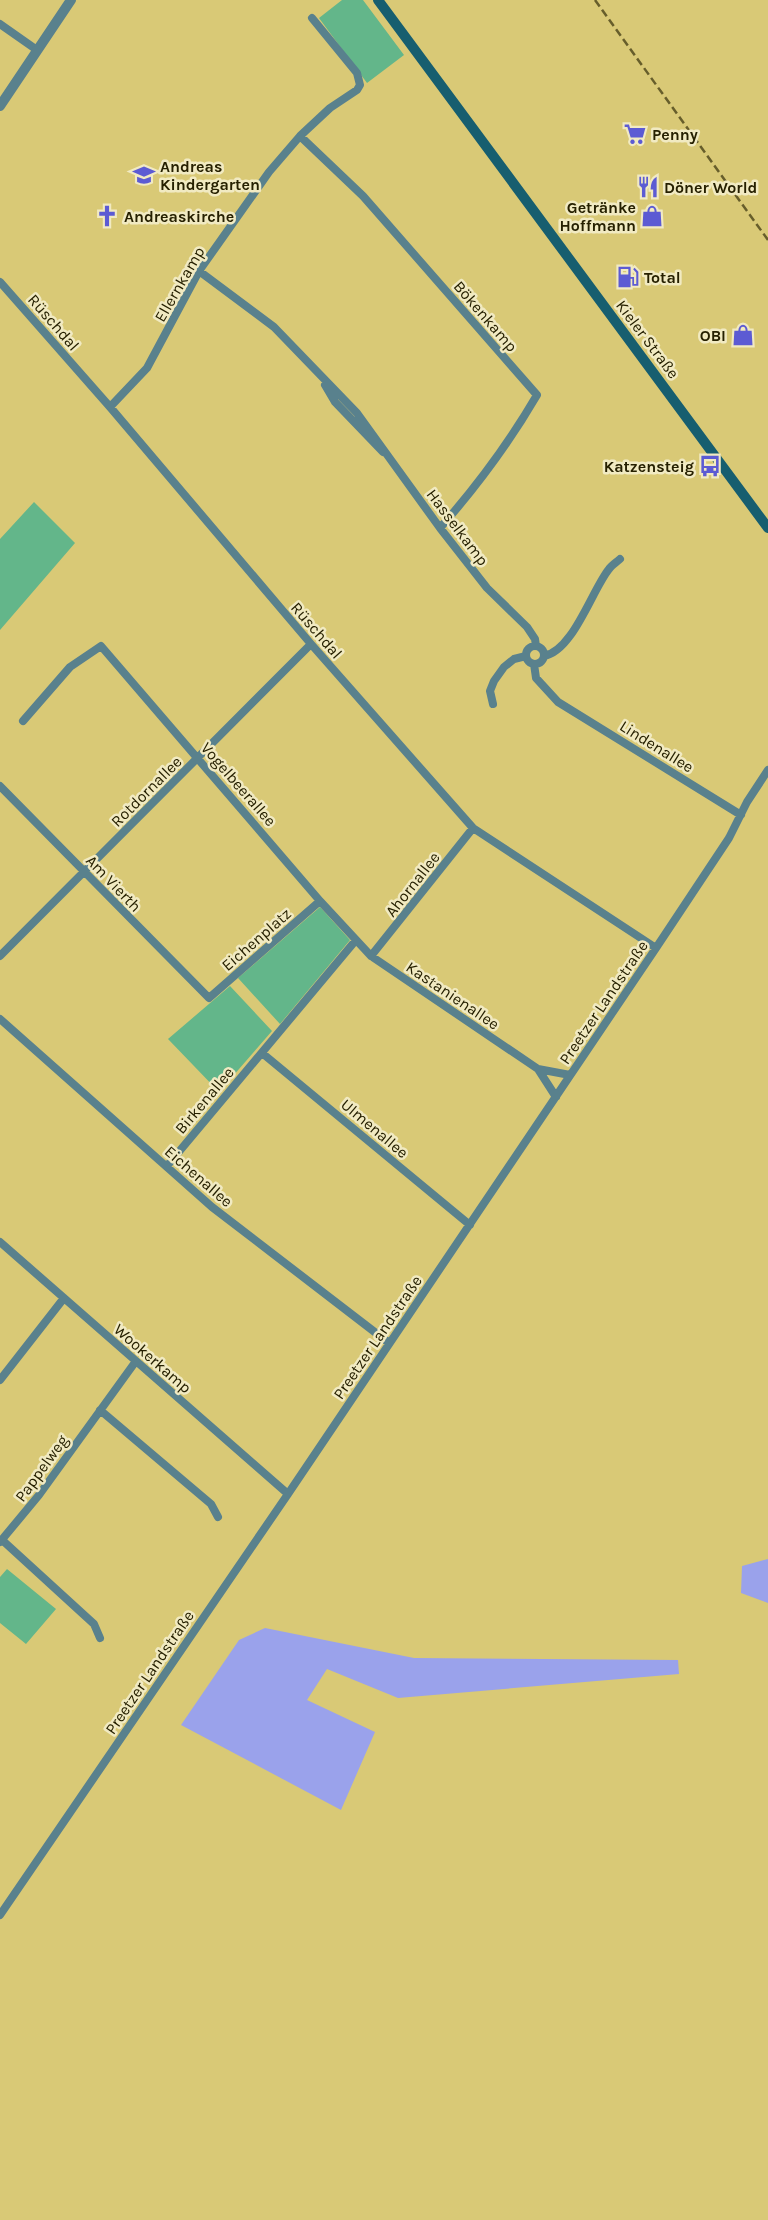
<svg xmlns="http://www.w3.org/2000/svg" width="768" height="2220" font-family="Karla,sans-serif">
	<rect width="100%" height="100%" fill="#d9c976"/>
	<path fill="#63b68a" d="M342,0h21l41,55 -37,28 -48,-65z
		M34,502l41,41 -75,87v-91z
		M320,907l30,33 -70,84 -42,-46z
		M230,986l42,45 -53,61 -51,-53z
		M7,1569l49,40 -30,35 -26,-21v-46z"/>
	<path fill="#9aa2eb" d="M768,1559v44l-27,-10 1,-27z
		M265,1628l149,30 264,2 1,14 -281,24 -71,-29 -20,31 68,32 -34,78 -160,-85 58,-85z"/>
	<g fill="none" stroke-linecap="round" stroke-linejoin="round">
		<path stroke="#59818d" stroke-width="8" d="M0,24l37,26
			M300,136l63,60 174,199c-28,48 -60,91 -97,133
			M199,271l75,56 83,86 83,115 47,60 40,39 8,12 1,7
			M0,282l110,125 201,237 162,184 183,120
			M325,385l10,17 48,50
			M110,407l37,-39 52,-97 70,-99 31,-36 30,-28 27,-18 3,-5 -3,-12 -45,-55
			M526 655a9 9 0 1 1 18 0a9 9 0 1 1-18 0Z
			M544,656c29,-5 48,-66 65,-87 3,-4 8,-7 11,-10
			M534,664l2,14 22,24 183,113
			M493,704l-3,-13 4,-10 10,-14 10,-8 12,-3
			M23,721l47,-54 31,-21 219,255 51,55 167,113 32,6
			M0,786l209,212 111,-97
			M0,956l311,-312
			M371,956l102,-128
			M0,1019l212,188 177,136
			M262,1053l208,172
			M538,1069l18,28
			M167,1166l189,-226
			M0,1242l288,252
			M0,1380l64,-82
			M100,1410l111,94 7,13
			M2,1540l92,84 6,14
			M0,1542l39,-47 97,-134
			M0,1915l288,-421 368,-546 73,-110 18,-36 21,-32"/>
		<path stroke="#59818d" stroke-width="10" d="M0,106l71,-106"/>
		<path stroke="#175e6f" stroke-width="10" d="M378,0l390,528"/>
		<path stroke="#675e2b" stroke-width="2.5" stroke-dasharray="8 4" stroke-linecap="butt" d="M595,0l173,240"/>
	</g>
	<defs>
		<g id="supermarket-bare" transform="scale(1.725)"><path d="M-6-5.5h2.5l.6 2H6L4.5 2H-2.5L-4.4-4H-6ZM-1.5 3.2a1.3 1.3 0 1 0 .1 0ZM3 3.2a1.3 1.3 0 1 0 .1 0Z" fill="#5c5bd3" stroke="#f1eac2" stroke-width="2.5" paint-order="stroke"/></g>
		<g id="school-bare" transform="scale(1.725)"><path d="M0-5L7-2L0 1L-7-2ZM-4 1L0 2.5L4 1V4Q0 6-4 4Z" fill="#5c5bd3" stroke="#f1eac2" stroke-width="2.5" paint-order="stroke"/></g>
		<g id="restaurant-bare" transform="scale(1.725)"><path d="M-5-6h1v4h1v-4h1v4h1v-4h1v5L-1.5 .5V6h-2V.5L-5-1ZM5-6V6H3V1.5H1.5Q1.5-4 5-6Z" fill="#5c5bd3" stroke="#f1eac2" stroke-width="2.5" paint-order="stroke"/></g>
		<g id="church-bare" transform="scale(1.725)"><path d="M-1.2-6h2.4v3.5h3.3v2.4h-3.3V6h-2.4V-.1h-3.3v-2.4h3.3Z" fill="#5c5bd3" stroke="#f1eac2" stroke-width="2.5" paint-order="stroke"/></g>
		<g id="shop-bare" transform="scale(1.725)"><path d="M-5-2.5h2.3a2.7 3.5 0 0 1 5.4 0H5L5.5 6h-11ZM-1.5-2.5h3a1.5 2.3 0 0 0-3 0Z" fill="#5c5bd3" stroke="#f1eac2" stroke-width="2.5" paint-order="stroke"/></g>
		<g id="fuel-bare" transform="scale(1.725)"><path d="M-5.5-6h7V0h2V4h1.3V-2.5L3-4.5l.8-.8L6-3V5H2.5V1h-1V6h-7ZM-4.2-4.7v3.2H.2V-4.7Z" fill="#5c5bd3" stroke="#f1eac2" stroke-width="2.5" paint-order="stroke"/></g>
		<g id="bus-bare" transform="scale(1.725)"><path d="M-5-6H5V4H4V6H2V4H-2V6H-4V4H-5ZM-3.5-4V0h7V-4ZM-3.5 1.2v1.5H-2V1.2ZM2 1.2v1.5H3.5V1.2Z" fill="#5c5bd3" stroke="#f1eac2" stroke-width="2.5" paint-order="stroke"/></g>
	</defs>
	<g fill-rule="evenodd">
		<use href="#supermarket-bare" x="635" y="134"/>
		<use href="#school-bare" x="144" y="175"/>
		<use href="#restaurant-bare" x="648" y="187"/>
		<use href="#church-bare" x="107" y="216"/>
		<use href="#shop-bare" x="652" y="216"/>
		<use href="#fuel-bare" x="628" y="277"/>
		<use href="#shop-bare" x="743" y="335"/>
		<use href="#bus-bare" x="710" y="466"/>
	</g>
	<g text-anchor="middle" stroke-width="5" stroke-linejoin="round" paint-order="stroke">
		<g font-size="16" font-weight="bold" fill="#262000" stroke="#f1eac2" text-anchor="start">
			<text x="652" y="140">Penny</text>
			<text x="160" y="172">Andreas<tspan x="160" dy="18">Kindergarten</tspan></text>
			<text x="664" y="193">Döner World</text>
			<text x="636" y="213" text-anchor="end">Getränke<tspan x="636" dy="18">Hoffmann</tspan></text>
			<text x="124" y="222">Andreaskirche</text>
			<text x="644" y="283">Total</text>
			<text x="726" y="341" text-anchor="end">OBI</text>
			<text x="694" y="472" text-anchor="end">Katzensteig</text>
		</g>
		<g font-size="16" fill="#262000" stroke="#f1eac2">
			<text transform="translate(179 284) rotate(-60)" y="6">Ellernkamp</text>
			<text transform="translate(486 316) rotate(49)" y="6">Bökenkamp</text>
			<text transform="translate(54 322) rotate(49)" y="6">Rüschdal</text>
			<text transform="translate(648 339) rotate(53)" y="6">Kieler Straße</text>
			<text transform="translate(458 527) rotate(53)" y="6">Hasselkamp</text>
			<text transform="translate(317 630) rotate(49)" y="6">Rüschdal</text>
			<text transform="translate(657 746) rotate(32)" y="6">Lindenallee</text>
			<text transform="translate(239 784) rotate(49)" y="6">Vogelbeerallee</text>
			<text transform="translate(146 791) rotate(-45)" y="6">Rotdornallee</text>
			<text transform="translate(114 883) rotate(46)" y="6">Am Vierth</text>
			<text transform="translate(412 884) rotate(-52)" y="6">Ahornallee</text>
			<text transform="translate(256 939) rotate(-41)" y="6">Eichenplatz</text>
			<text transform="translate(453 995) rotate(34)" y="6">Kastanienallee</text>
			<text transform="translate(603 1002) rotate(-56)" y="6">Preetzer Landstraße</text>
			<text transform="translate(204 1100) rotate(-50)" y="6">Birkenallee</text>
			<text transform="translate(375 1128) rotate(40)" y="6">Ulmenallee</text>
			<text transform="translate(199 1176) rotate(41)" y="6">Eichenallee</text>
			<text transform="translate(377 1337) rotate(-56)" y="6">Preetzer Landstraße</text>
			<text transform="translate(153 1358) rotate(41)" y="6">Wookerkamp</text>
			<text transform="translate(41 1468) rotate(-54)" y="6">Pappelweg</text>
			<text transform="translate(149 1672) rotate(-56)" y="6">Preetzer Landstraße</text>
		</g>
	</g>
</svg>
